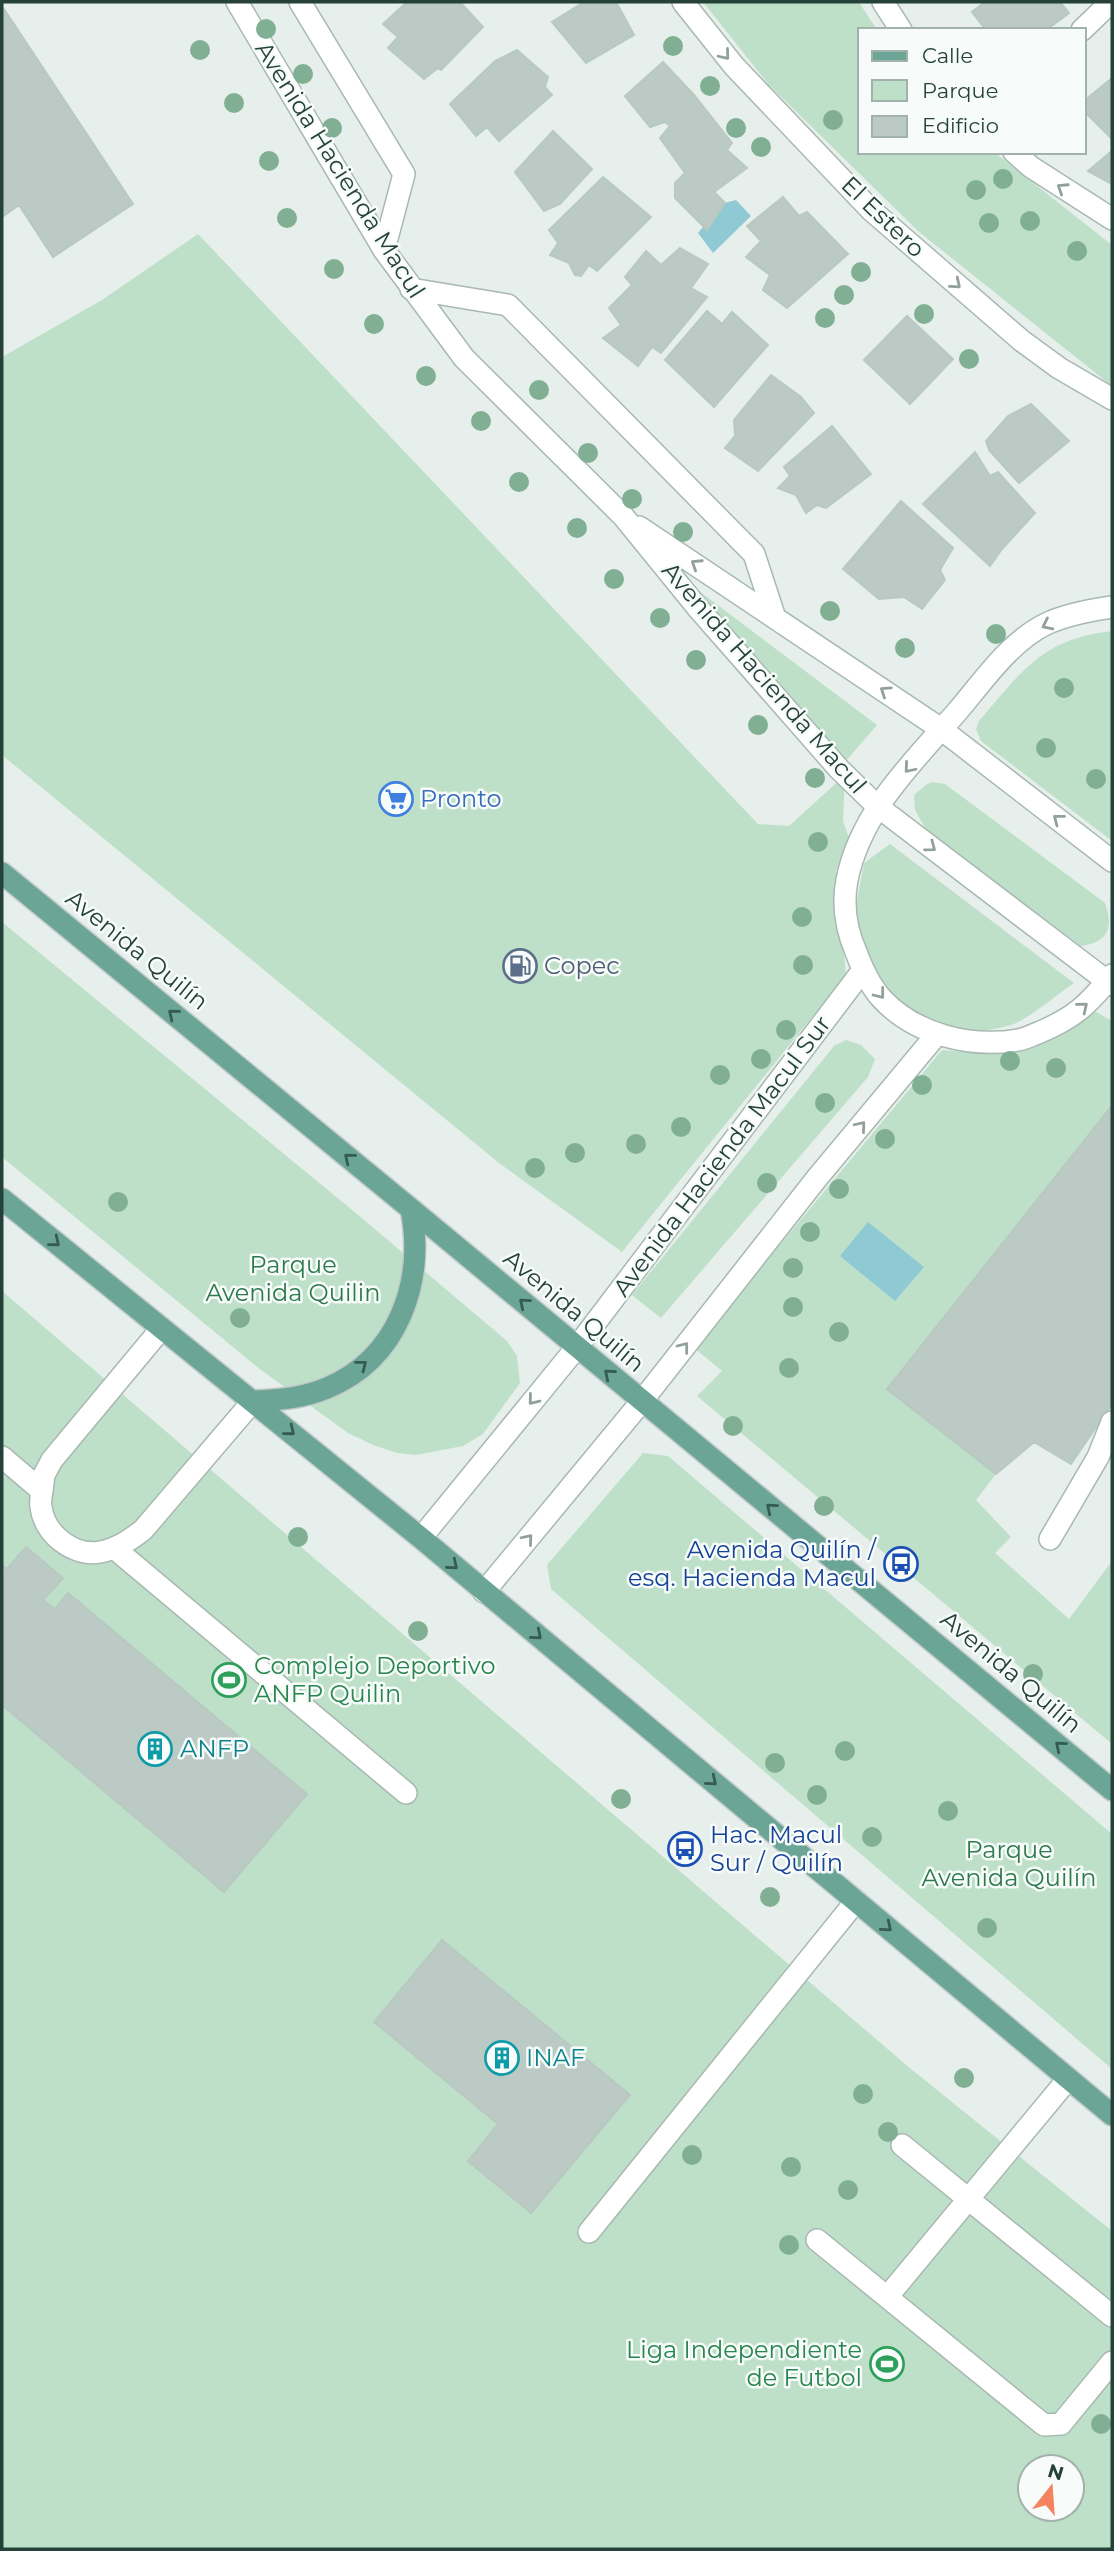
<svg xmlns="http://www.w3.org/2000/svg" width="1114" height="2551" font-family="Montserrat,sans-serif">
	<rect width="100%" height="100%" fill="#e6efeb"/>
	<path fill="#bfe0c8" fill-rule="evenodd" d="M703,2h156l18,28h-17v122h134l118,93v141l-193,-154 -150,-147z
		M198,234l560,590 31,2 56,-51 -2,46 6,17 -13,33 10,104 -224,277 -123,-89 -497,-408v-398l100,-57z
		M623,516l76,75 178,134 -38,44z
		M1112,631v210l-131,-100 -5,-12 3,-8c43,-50 63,-82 133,-90z
		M933,782l12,2 160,119c9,25 3,39 -24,43l-153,-113 -13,-23 -1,-15 13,-11z
		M890,844l184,139c-16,11 -47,37 -63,42 -64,20 -126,-17 -146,-77 -3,-10 -9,-21 -9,-31 0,-17 5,-36 8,-54z
		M2,922l355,292 150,127 10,15 3,27 -37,51 -20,12 -47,9 -19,-2 -24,-8 -25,-12 -87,-63 -259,-213z
		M1093,1010l19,11v89l-3,-2 -222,281 109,85 -20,26 35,37 -16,16 74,66 43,-58v183l-415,-348 25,-25 -28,-23 248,-298 52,4 69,-20z
		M846,1040l15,5 14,14 -7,18 -207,241 -29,-23 202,-249z
		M2,1291l909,778 201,162v318h-1110zM1030,2467h42v42h-42z
		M643,1453l25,3 444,378v235l-561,-480 -4,-24z"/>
	<path fill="#8ec9d4" d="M736,200l15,16 -38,37 -15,-20 5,-6 4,2 18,-26z
		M868,1222l56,45 -29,34 -55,-45z"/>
	<path fill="#bbcac4" stroke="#b8c9c2" stroke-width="2" d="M407,2h53l23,25 -42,43 -3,-2 -14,11 -36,-31 10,-11 -15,-13z
		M584,2h32l18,33 -48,28 -34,-41z
		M985,2h75l9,11 -23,17h-60l-14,-18z
		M2,6l131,198 -80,53 -34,-52 -17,12z
		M517,50l31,27 -3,10 7,8 -53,46 -12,-14 -11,9 -26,-32 45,-43z
		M663,62l31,33 38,48 -5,7 20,18 -33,24 11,11 -18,27 -32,-32v-15l10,-10 -25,-35 10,-12 -5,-4 -15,5 -25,-31z
		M1112,78v61l-28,-28v-10z
		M553,131l39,38 -32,35 -16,7 -29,-39z
		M1112,151v33l-24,-13z
		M603,177l48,40 -54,54 -8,-6 -8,11 -6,-1 -6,-12 -19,-8 8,-12 -9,-13z
		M783,197l16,19 8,-4 41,42 -61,54 -24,-18 7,-15 -24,-18 15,-16 -14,-15z
		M680,248l28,16 -17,24 16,9 -46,56 -9,-6 -14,19 -35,-28 18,-13 -12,-17 23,-23 -7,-8 21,-26 15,14z
		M707,311l15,13 10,-12 36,33 -54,62 -49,-47z
		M907,316l46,43 -43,45 -46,-44z
		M771,375l30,22 13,16 -56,58 -33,-23 10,-12 -1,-16z
		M1031,404l38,37 -50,42 -30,-33 -3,-9 22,-25z
		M832,426l39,48 -45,34 -9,-3 -11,8 -10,-18 -18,-7 12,-12 -6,-9z
		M975,452l15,24 8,-4 37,41 -33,36 -12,17 -67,-62z
		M901,501l52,47 -13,22 5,10 -23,29 -18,-12 -25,2 -36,-30z
		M1110,1108l2,2v294l-41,60 -37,-22 -38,32 -109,-85z
		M26,1547l37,31 -20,22 12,9 13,-16 239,201 -83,98 -222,-187v-140l5,4z
		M442,1940l188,155 -99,118 -63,-52 30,-37 -124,-102z"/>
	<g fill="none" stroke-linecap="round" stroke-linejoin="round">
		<g stroke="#a8b8b2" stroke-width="24">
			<path id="minor" d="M237,2l147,248 80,108 159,158 74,91 142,162 38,37 235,179
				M300,2l104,172 -20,76
				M683,2l51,64 137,144 151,131 37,27 53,31
				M883,2l18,28
				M1082,30l29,-28
				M1014,152l17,15 81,52
				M411,289l97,16 246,249 20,61
				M639,527l302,202 171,132
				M1112,607c-21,3 -47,8 -66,17 -37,18 -64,59 -90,89 -44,50 -96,100 -109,167 -5,26 -1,49 9,72 6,16 14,34 26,47 34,36 89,49 136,41 7,-1 14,-5 20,-7 36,-15 50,-28 74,-58
				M2,1457l40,34c-1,5 -2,11 -1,16 3,27 33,50 59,45 17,-3 30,-12 43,-22l110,-129
				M42,1491l2,-16 8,-15 109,-131
				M421,1538l156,-191 286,-377
				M1050,1539l48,-82 14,-35
				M114,1548l292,245
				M484,1592l158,-191 175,-223 120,-144
				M902,2145l210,171
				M589,2232l267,-331
				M817,2240l227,185 17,-1 51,-62
				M888,2296l180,-217"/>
		</g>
		<g stroke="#c2cac8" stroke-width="24">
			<path id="major" d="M2,873l409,336 701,581
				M2,1199l419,339 691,577
				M253,1401c26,-1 50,-3 74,-13 72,-30 98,-107 84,-179"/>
		</g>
		<use href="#minor" stroke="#fff" stroke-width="21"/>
		<use href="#major" stroke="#6aa596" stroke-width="21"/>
	</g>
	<g fill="#80af93">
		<circle cx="266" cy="29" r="10"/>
		<circle cx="673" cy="46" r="10"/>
		<circle cx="200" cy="50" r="10"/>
		<circle cx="303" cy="74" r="10"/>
		<circle cx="710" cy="86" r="10"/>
		<circle cx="234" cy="103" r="10"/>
		<circle cx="833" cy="120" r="10"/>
		<circle cx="332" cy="128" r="10"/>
		<circle cx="736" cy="128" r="10"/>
		<circle cx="761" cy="147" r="10"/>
		<circle cx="269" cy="161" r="10"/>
		<circle cx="1003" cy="179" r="10"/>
		<circle cx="976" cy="190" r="10"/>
		<circle cx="287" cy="218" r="10"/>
		<circle cx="1030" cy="221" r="10"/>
		<circle cx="989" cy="223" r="10"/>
		<circle cx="1077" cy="251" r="10"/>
		<circle cx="334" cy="269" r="10"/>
		<circle cx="861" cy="272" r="10"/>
		<circle cx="844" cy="295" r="10"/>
		<circle cx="924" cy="314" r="10"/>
		<circle cx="825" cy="318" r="10"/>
		<circle cx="374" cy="324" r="10"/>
		<circle cx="969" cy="359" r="10"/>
		<circle cx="426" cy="376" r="10"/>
		<circle cx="539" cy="390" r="10"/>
		<circle cx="481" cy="421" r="10"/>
		<circle cx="588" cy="453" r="10"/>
		<circle cx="519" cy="482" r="10"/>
		<circle cx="632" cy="499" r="10"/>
		<circle cx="577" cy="528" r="10"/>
		<circle cx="683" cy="532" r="10"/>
		<circle cx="614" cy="579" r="10"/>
		<circle cx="830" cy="611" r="10"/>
		<circle cx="660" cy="618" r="10"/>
		<circle cx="996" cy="634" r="10"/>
		<circle cx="905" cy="648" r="10"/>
		<circle cx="696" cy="660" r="10"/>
		<circle cx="1064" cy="688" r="10"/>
		<circle cx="758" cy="725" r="10"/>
		<circle cx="1046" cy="748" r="10"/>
		<circle cx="815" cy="778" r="10"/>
		<circle cx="1096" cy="779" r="10"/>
		<circle cx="818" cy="842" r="10"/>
		<circle cx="802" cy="917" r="10"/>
		<circle cx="803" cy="965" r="10"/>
		<circle cx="786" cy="1030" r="10"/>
		<circle cx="761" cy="1059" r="10"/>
		<circle cx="1010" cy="1061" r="10"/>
		<circle cx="1056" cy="1068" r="10"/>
		<circle cx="720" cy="1075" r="10"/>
		<circle cx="922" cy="1085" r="10"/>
		<circle cx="825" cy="1103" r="10"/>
		<circle cx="681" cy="1127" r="10"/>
		<circle cx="885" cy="1139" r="10"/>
		<circle cx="636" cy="1144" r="10"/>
		<circle cx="575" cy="1153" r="10"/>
		<circle cx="535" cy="1168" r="10"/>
		<circle cx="767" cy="1183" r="10"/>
		<circle cx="839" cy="1189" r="10"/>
		<circle cx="118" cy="1202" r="10"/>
		<circle cx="810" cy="1232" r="10"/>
		<circle cx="793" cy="1268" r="10"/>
		<circle cx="793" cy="1307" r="10"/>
		<circle cx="240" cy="1318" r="10"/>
		<circle cx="839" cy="1332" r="10"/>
		<circle cx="789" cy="1368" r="10"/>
		<circle cx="733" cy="1426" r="10"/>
		<circle cx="824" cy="1506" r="10"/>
		<circle cx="298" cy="1537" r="10"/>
		<circle cx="418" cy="1631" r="10"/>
		<circle cx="1033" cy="1674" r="10"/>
		<circle cx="845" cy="1751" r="10"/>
		<circle cx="775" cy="1763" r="10"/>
		<circle cx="817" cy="1795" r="10"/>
		<circle cx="621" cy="1799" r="10"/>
		<circle cx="948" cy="1811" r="10"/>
		<circle cx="872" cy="1837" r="10"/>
		<circle cx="770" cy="1897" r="10"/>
		<circle cx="987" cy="1928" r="10"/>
		<circle cx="964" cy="2078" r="10"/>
		<circle cx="863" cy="2094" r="10"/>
		<circle cx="888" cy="2132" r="10"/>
		<circle cx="692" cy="2155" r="10"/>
		<circle cx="791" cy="2167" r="10"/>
		<circle cx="848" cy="2190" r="10"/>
		<circle cx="789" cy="2245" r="10"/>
		<circle cx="1101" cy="2424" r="10"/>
	</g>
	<defs><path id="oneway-chevron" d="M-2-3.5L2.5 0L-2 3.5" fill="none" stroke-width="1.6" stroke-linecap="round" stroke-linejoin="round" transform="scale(1.75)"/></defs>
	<g stroke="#92a09c">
		<use href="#oneway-chevron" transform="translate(725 55) rotate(50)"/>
		<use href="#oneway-chevron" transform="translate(1062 188) rotate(-147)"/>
		<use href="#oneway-chevron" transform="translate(956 284) rotate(40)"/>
		<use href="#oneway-chevron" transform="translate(696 564) rotate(-147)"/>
		<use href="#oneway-chevron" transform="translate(1047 625) rotate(154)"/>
		<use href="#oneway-chevron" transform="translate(885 691) rotate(-146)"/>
		<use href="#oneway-chevron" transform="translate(909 768) rotate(130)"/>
		<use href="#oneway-chevron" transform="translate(1058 819) rotate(-142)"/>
		<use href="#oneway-chevron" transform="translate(931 847) rotate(37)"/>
		<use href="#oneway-chevron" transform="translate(880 994) rotate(52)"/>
		<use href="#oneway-chevron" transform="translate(1083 1007) rotate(-39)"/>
		<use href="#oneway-chevron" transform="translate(861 1126) rotate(-50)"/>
		<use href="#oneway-chevron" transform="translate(684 1347) rotate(-52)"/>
		<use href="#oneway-chevron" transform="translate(533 1400) rotate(129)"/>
		<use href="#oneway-chevron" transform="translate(528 1539) rotate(-50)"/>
	</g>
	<g stroke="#365b51">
		<use href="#oneway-chevron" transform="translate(173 1014) rotate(-141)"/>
		<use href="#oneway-chevron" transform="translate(349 1158) rotate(-141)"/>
		<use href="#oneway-chevron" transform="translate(55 1242) rotate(39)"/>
		<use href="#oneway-chevron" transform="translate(524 1303) rotate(-140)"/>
		<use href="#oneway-chevron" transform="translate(362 1365) rotate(-38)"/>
		<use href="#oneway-chevron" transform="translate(609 1374) rotate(-140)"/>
		<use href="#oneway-chevron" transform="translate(290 1431) rotate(39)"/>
		<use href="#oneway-chevron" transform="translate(771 1508) rotate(-140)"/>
		<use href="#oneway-chevron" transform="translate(453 1565) rotate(40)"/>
		<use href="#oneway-chevron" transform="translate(537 1635) rotate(40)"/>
		<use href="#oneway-chevron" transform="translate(1060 1746) rotate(-140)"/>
		<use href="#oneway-chevron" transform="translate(712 1781) rotate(40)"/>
		<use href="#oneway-chevron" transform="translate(887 1927) rotate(40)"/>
	</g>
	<defs>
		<g id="supermarket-ring" transform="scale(1.75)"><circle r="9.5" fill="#f7fbf9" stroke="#3f7fe0" stroke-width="1.5"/><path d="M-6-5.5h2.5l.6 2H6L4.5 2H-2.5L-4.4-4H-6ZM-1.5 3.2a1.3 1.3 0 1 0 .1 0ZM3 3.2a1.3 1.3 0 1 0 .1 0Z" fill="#3f7fe0"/></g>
		<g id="fuel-ring" transform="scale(1.75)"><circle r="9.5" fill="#f7fbf9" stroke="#5c6f8a" stroke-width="1.5"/><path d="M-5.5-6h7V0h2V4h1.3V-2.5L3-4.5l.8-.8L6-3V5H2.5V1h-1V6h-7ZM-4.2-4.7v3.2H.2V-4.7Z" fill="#5c6f8a"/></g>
		<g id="bus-ring" transform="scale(1.75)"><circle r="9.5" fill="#f7fbf9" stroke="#1a4fb4" stroke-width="1.5"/><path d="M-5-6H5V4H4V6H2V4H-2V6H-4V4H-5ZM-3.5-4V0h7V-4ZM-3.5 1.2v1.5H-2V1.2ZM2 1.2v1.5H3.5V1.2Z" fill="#1a4fb4"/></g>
		<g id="stadium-ring" transform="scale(1.75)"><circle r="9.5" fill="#f7fbf9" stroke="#2e9e5b" stroke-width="1.5"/><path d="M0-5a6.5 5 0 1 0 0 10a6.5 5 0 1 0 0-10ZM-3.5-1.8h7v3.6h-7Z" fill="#2e9e5b"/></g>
		<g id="building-ring" transform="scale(1.75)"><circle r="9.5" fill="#f7fbf9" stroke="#0f9aa8" stroke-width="1.5"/><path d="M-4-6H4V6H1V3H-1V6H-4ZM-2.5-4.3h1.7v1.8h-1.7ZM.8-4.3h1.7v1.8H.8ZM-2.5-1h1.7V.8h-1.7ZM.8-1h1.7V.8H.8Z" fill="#0f9aa8"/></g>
	</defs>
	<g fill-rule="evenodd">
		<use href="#supermarket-ring" x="396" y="799"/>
		<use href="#fuel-ring" x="520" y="966"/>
		<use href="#bus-ring" x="901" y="1564"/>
		<use href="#stadium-ring" x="229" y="1680"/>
		<use href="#building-ring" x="155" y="1749"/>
		<use href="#bus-ring" x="685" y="1849"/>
		<use href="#building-ring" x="502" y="2058"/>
		<use href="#stadium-ring" x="887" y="2364"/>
	</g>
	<g text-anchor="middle" stroke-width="5" stroke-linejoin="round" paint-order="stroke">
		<g font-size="24" fill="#24423a" stroke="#f7fbf9">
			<text transform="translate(340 170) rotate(58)" y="8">Avenida Hacienda Macul</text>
			<text transform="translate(883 217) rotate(44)" y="8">El Estero</text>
			<text transform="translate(764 678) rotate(49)" y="8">Avenida Hacienda Macul</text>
			<text transform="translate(137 950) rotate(39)" y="8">Avenida Quilín</text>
			<text transform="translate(722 1156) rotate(-53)" y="8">Avenida Hacienda Macul Sur</text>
			<text transform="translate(574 1311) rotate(40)" y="8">Avenida Quilín</text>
			<text transform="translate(1011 1672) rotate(40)" y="8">Avenida Quilín</text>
		</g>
		<g font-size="24" fill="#366cbe" stroke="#f7fbf9" text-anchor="start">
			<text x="420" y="807">Pronto</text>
		</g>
		<g font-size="24" fill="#4e5e75" stroke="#f7fbf9" text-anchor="start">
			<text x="544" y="974">Copec</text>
		</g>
		<g font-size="24" fill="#2d7a4b" stroke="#f7fbf9">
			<text x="293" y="1273">Parque<tspan x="293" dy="28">Avenida Quilin</tspan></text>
			<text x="1009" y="1858">Parque<tspan x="1009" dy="28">Avenida Quilín</tspan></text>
		</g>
		<g font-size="24" fill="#164399" stroke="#f7fbf9" text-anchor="end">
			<text x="876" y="1558">Avenida Quilín /<tspan x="876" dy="28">esq. Hacienda Macul</tspan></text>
			<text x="710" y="1843" text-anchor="start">Hac. Macul<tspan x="710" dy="28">Sur / Quilín</tspan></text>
		</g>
		<g font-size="24" fill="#27864d" stroke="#f7fbf9" text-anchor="start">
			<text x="254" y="1674">Complejo Deportivo<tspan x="254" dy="28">ANFP Quilin</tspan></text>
			<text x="862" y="2358" text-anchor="end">Liga Independiente<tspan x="862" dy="28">de Futbol</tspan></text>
		</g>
		<g font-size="24" fill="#0d838f" stroke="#f7fbf9" text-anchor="start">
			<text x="180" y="1757">ANFP</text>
			<text x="526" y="2066">INAF</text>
		</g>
	</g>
	<rect width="1114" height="2551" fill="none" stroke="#24423a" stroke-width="7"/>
	<rect x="858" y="28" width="228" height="126" fill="#f7fbf9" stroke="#a3b1ad" stroke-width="2"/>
	<rect x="872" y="51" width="35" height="10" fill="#6aa596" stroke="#a3b1ad" stroke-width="2"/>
	<text x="922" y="63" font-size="21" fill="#24423a">Calle</text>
	<rect x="872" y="80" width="35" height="21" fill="#bfe0c8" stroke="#a3b1ad" stroke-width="2"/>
	<text x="922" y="98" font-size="21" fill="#24423a">Parque</text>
	<rect x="872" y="116" width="35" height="21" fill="#bbcac4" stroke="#a3b1ad" stroke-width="2"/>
	<text x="922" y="133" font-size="21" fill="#24423a">Edificio</text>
	<g transform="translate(1051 2488) rotate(17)"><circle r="33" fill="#f7fbf9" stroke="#a3b1ad" stroke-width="2"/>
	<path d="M0-5L12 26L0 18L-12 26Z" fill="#f4845f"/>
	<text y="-10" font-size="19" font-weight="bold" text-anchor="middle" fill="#24423a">N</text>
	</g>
</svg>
